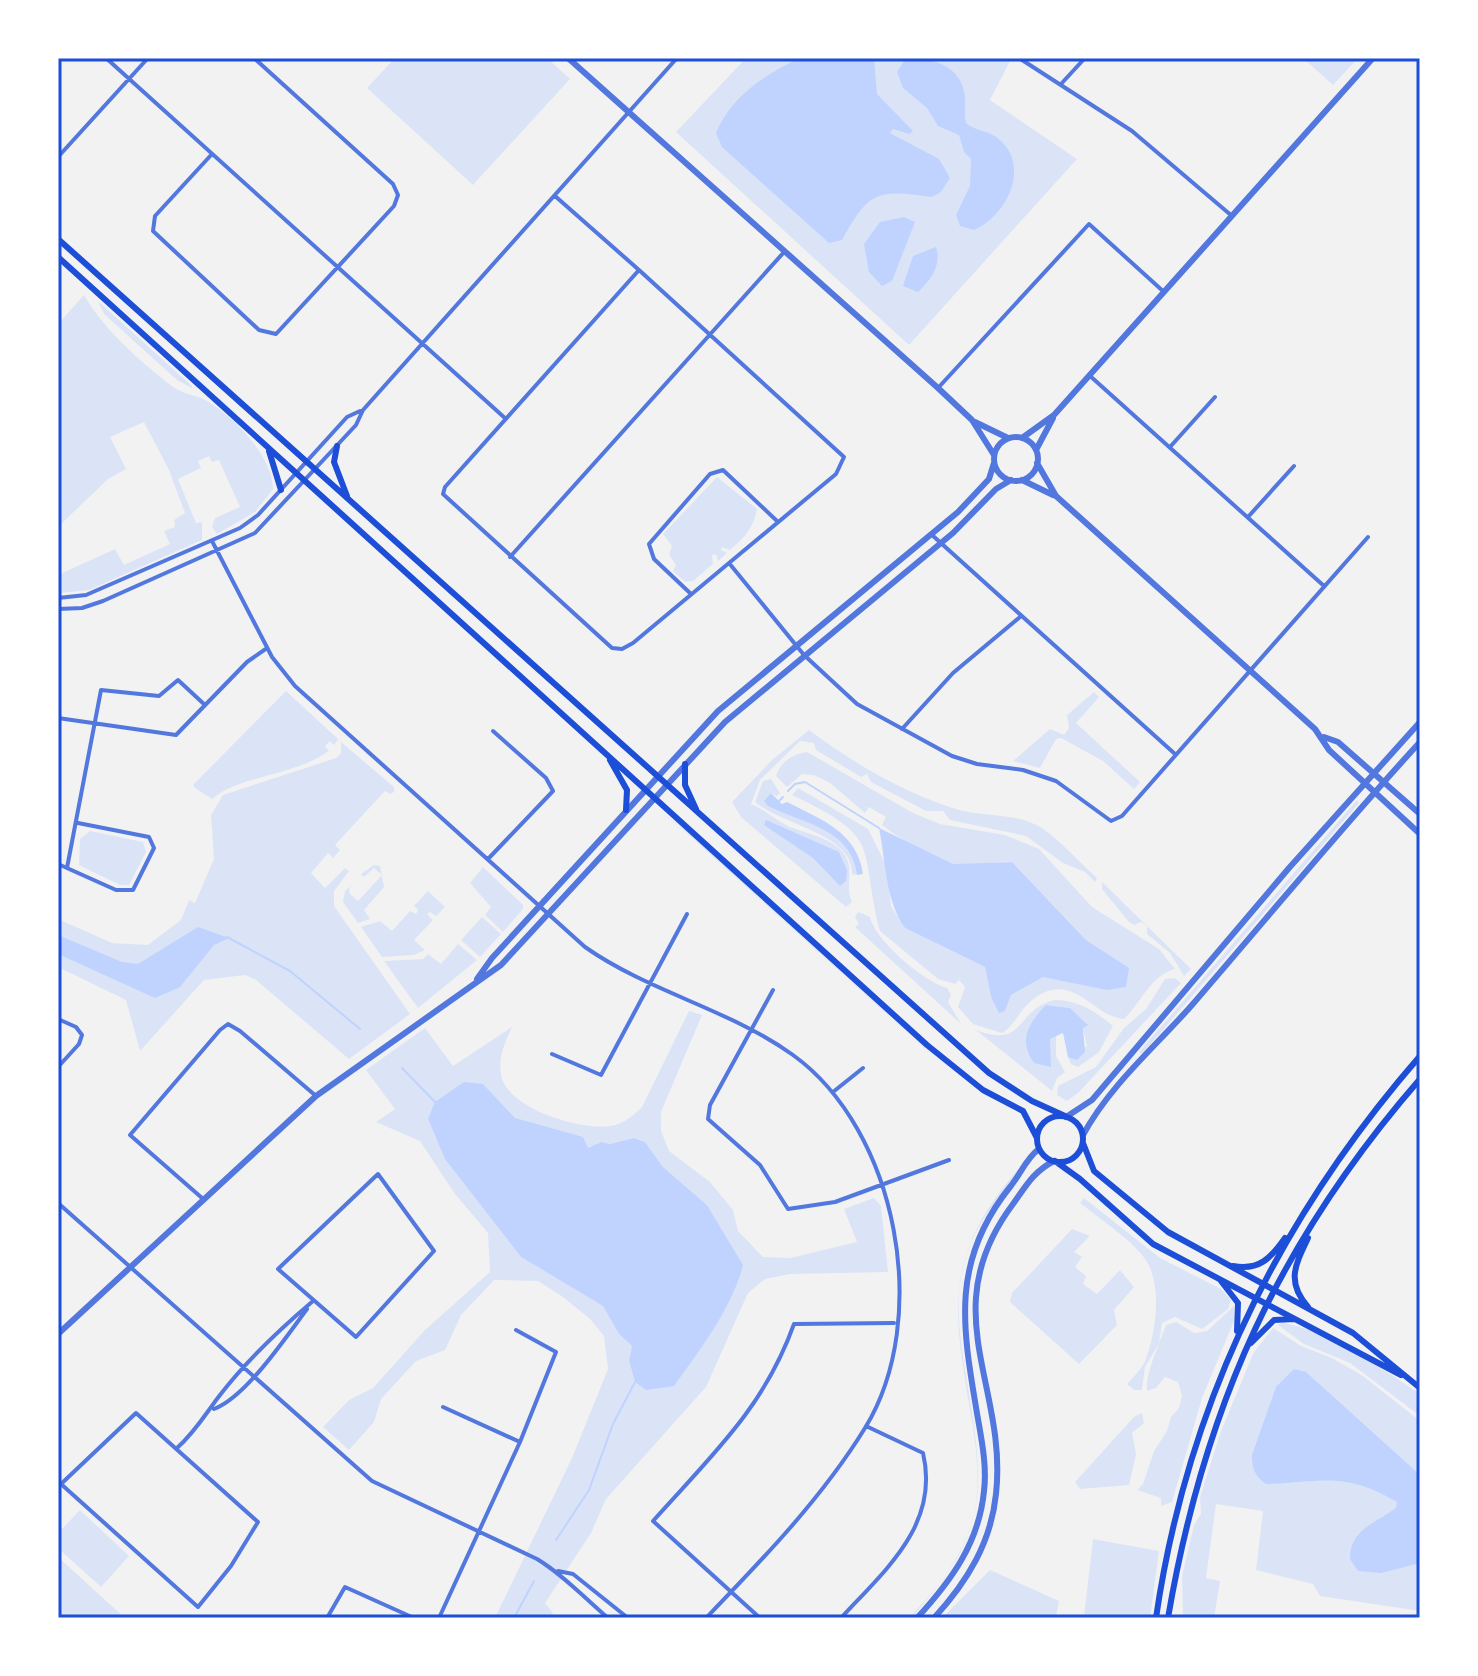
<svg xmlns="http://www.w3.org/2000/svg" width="1478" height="1676" font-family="'Noto Sans',sans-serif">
	<rect width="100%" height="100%" fill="#f2f2f2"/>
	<path fill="#dbe4f7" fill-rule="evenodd" d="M395,58h152l23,21 -97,106 -106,-97z
		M746,58h258l6,3 -20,39 87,59 -168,186 -233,-213z
		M1303,58h55l-25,27z
		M84,295c20,35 57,67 89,92 10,7 23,8 34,14 29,17 66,57 66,88l-18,23 -38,22 -5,-7 3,-9 25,-11 -21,-47 -7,2 -3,-6 -11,5 3,7 -23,11 18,44 6,-1v18l-113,50 -31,3v-18l57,-26 9,16 46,-21 -6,-13 11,-4 -1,-7 11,-7 -16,-43 -25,-48 -34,15 16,32 -18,10 -50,48v-203z
		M98,301l94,85v2l-15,-8 -73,-66z
		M717,477l40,32c-4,20 -12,28 -27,41l-8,-3 -1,3 6,3 -9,8 -2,-7 -4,1 1,9 -20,17 -8,1 -12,-11 3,-6 -7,-10 3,-9 -9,-12z
		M286,691l52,48 -4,6 -4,-4 -5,5 4,5c-37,26 -89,24 -117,48l-17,-11 -2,-3z
		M1094,692l5,5 -23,26 64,59 -6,7 -31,-28 -42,-23 -5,1 -16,29 -27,-7 37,-32 14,6 5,-7 -2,-13z
		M809,730c44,33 97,64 150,80 27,7 60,3 83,18 20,14 37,34 55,50l-2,4 -10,-10 -22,-9 -37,-27 -76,-16 -7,-9h-17l-55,-29 -4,-8 -6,3 -45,-27 -2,-7 -14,-2 -40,39 -9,24c11,4 25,16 37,22 18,8 50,12 59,33 6,13 -2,29 5,43l-6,5 -105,-90 -9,-15 40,-42z
		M341,742l53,45v5l-4,2 -5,-3 -50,54 5,5 -7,8 -5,-5 -17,20 14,15 20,-20 4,3 -15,20v15l76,108 -61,45 -93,-79 -11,-5 -41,5 -64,71 -14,-51 -68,-33v-48l54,24 36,2 33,-25 8,-20 6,3 19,-44 -3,-44 12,-20 113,-37 5,-5z
		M807,752l106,61 27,11 65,11 34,14 53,58 67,42 16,20c-24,6 -34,34 -51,50 -32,-2 -51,-51 -92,-19 -12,9 -17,26 -30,33l-29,-9 -15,-17 7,-20 -6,-7 -4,4 -17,-5 -58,-48c-22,-86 5,-92 -88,-136l6,-7 70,41 19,38 4,39 14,22 80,39 6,30 14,14 6,-16 32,-18 32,5 53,-14 -42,-28 -74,-78c-16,-2 -29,4 -44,4 -30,0 -63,-24 -86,-41l4,-8 -17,-10 -4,6 -35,-30 -16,-8 -12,-1 -15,13 -11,-11c4,-14 17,-22 31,-24z
		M771,779l9,14 -3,3 -6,-3 -3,13c35,18 83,22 89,69l-5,-1c1,-40 -68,-48 -97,-72l8,-21z
		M1357,800l2,3 -217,251 -3,-2z
		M661,813l21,14 292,266 -296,-268z
		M90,831l53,11 3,10 -17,33h-9l-41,-20 1,-26z
		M374,865l6,1 4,21 -20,23 6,9 -12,4 -15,-21 2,-11 9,-9 -5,6 1,6 8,7 24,-26 -8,-7 -10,9 -3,-3z
		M483,867l40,38v4l-20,23 -18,-17 6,-8 -21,-24z
		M1102,882l89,87 -7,7 -14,-23 -23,-19v-8l-6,-4 -7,3 -5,-3 -27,-33z
		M428,891l17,16 -9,9 -6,-4 -3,2 6,6 -19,20 11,10 -11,5 -32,2 -21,-30 19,-6 12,10 18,-20 6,3 2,-4 -4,-4z
		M858,912l12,5c6,25 55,65 77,71l4,7 -3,7 13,22 -106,-97 4,-3 -4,-7z
		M482,917l19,17 -21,23 -19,-17z
		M458,944l19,16 -59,48 -34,-47 39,-2 5,-5 13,10z
		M1175,978l6,5 -103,110 -11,8 -10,-6 1,-9 38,-19 28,-39 22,-19 19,-30z
		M1054,1000c24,0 41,11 59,26l-14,26 -21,15 -7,-3 -3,-7 19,-11 -4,-18 4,-4 -17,-16 -24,-3 4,45v-11l6,-3v20l9,16 -8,6 -5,13 -76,-61c50,19 38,-19 78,-30z
		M689,1011l13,4 -41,97v19l8,20 41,31 23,28 5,21 25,26 27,1 67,-16 -13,-33 30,-11 7,8 7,66 -98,2 -25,5 -17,14 -42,94 -100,112 -15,34 -46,70 8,10 -2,5h-56l77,-160 36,-89 -4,-33 -14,-17 -27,-22 -25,-16 -44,-1 -33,35 -16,35 -29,11 -35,38 -7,23 -25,28 -26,-23 26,-27 24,-12 52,-58 65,-58 -2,-39 -33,-39 -35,-53 -44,-19 19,-13 -29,-39 59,-42 28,38 59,-39c-7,16 -14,30 -11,47 4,34 80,57 110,52 12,-2 22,-10 31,-19zM483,1084l31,34 74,30 13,-6 9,2 24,-6 11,4 18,25 44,38 35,60 -113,95 3,-14 -13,-12 -16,-28 -82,-49 -75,-98 -18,-40z
		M1021,1166c-25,40 -48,55 -59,106 -7,33 -2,65 3,98 19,115 29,156 -54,248h-2c22,-24 44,-47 57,-78 15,-36 13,-75 7,-113 -19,-114 -34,-168 48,-261z
		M1084,1198l76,60 61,31 10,11 -3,9 -26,20 -27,-12 -13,6 -3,20 -14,24 -3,23h-8l-7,-6c6,-7 16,-16 19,-25 10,-28 18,-78 -4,-104 -16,-19 -42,-36 -62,-52z
		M1072,1229l18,7 -16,16 8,5 -7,10 11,9 -3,8 14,10 23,-24 14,17 -20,23 3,15 -38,39 -69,-62 2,-9z
		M1234,1306v15l-32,77 -30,104 -11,4v-8l-24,-8 6,-6 11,-33 13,-20 4,-14 8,-9 3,-12 -4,-14 -13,-5 -9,11 -9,3c-2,-17 13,-49 19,-66l10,-3 18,11 13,-2z
		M1282,1323c38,4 106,49 138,71v22l-70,-53 -46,-19 -26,-19z
		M1273,1328l28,18 31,12 31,18 57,45v190l-100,-15 -7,-12 -57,-14 7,-59 -47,-7 -10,74 14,3 -6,37h-31l-1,-42 12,-51 7,-11 -1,-17 21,-66 33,-79z
		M1142,1413l2,10 -12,10 4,21 -7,31 -49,4 -5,-7 59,-65z
		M80,1510l49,46 -28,31 -43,-39v-15z
		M1093,1539l66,12 -9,67h-208l48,-48 69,31 -3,16 7,-3 21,2z
		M58,1557l67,61h-67z"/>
	<path fill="#bfd3fe" d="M800,58h74l3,36 36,37 -4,3 -16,-5 -3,4 49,26 11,19 -10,15 -9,4c-54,-8 -62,-6 -89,43l-13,3 -107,-96 -6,-14c15,-37 50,-59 84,-75z
		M906,58c26,0 56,7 59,39 1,9 -1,17 1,26 10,9 24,7 34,17 31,28 6,76 -26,90l-14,-4 -4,-11 14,-29 1,-27 -7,-7 -5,-17 -21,-9 -11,-18 -24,-20 -6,-16z
		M904,217l11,5 -23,59 -10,5 -13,-14 -5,-28 16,-22z
		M936,247c6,18 -5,33 -18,45l-15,-6 10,-30z
		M771,793l11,11 5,-2c35,18 70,30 76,72l-6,1c-6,-47 -54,-51 -89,-69l-4,-5z
		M766,820l73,32 8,18 -1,11 -6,5 -27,-28 -49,-33z
		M879,828l74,36 59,-2 74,78 43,28 -3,19 -19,3 -64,-13 -32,18 -6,16 -6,2 -8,-16 -6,-30 -80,-39c-20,-28 -19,-66 -26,-100z
		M198,927l31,11 -15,7 -34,42 -25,11 -97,-44v-19l64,27 16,2z
		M1046,1005l24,3 18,17 -5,3 2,24 -8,8 -9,-3 -5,-24 -13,6 1,28 -17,-4c-16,-23 -6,-39 12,-58z
		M464,1082l19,2 32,34 68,19 5,11 13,-6 9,2 24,-6 11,4 18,25 44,38 36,60c-11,43 -43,85 -69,121l-28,4 -11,-8 -6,-22 3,-14 -13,-12 -16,-28 -82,-49 -76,-98 -17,-40 7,-17z
		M1294,1369l12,3 114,103v88l-39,10 -23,-2 -8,-12c0,-30 26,-36 46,-51l1,-6c-53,-31 -74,-20 -131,-18 -11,-8 -14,-15 -14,-29l24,-68z"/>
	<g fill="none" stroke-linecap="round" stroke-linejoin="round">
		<path stroke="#bfd3fe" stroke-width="2" d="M788,791l7,-7 10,-2 74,46
			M779,801l4,-4
			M227,937l63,34 70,58
			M402,1068l33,34
			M556,1540l33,-50 24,-66 22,-42
			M514,1618l20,-37"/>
		<path stroke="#5277de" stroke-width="4" d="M106,58l400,361
			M1019,58l113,73 100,85
			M1061,84l24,-26
			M212,154l-57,62 -2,15 106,99 17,4 118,-128 4,-11 -5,-11 -139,-126
			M58,157l90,-99
			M555,196l84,74
			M1089,375l235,211
			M938,388l151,-164 75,68
			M1170,447l45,-50
			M1248,517l46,-51
			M932,535l243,219
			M212,541l60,116 23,29 290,261c64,45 144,62 208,108 105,76 139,264 72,373 -43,70 -103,132 -159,190
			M510,557l275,-306
			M729,563l-96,80 -11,6 -10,-1 -169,-154 2,-7 194,-217 205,187 -8,17 -107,89 75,92 53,49 95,52 25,8 46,6 33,11 55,40 11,-5 246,-279
			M690,593l-36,-34 -5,-15 61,-70 13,-4 54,51
			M58,598l28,-3 154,-67 18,-13 89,-98 13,-6
			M58,609l24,-1 21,-7 152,-68 101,-108 7,-15 314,-352
			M58,718l118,17 71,-73 20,-14
			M902,729l51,-56 67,-56
			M488,859l65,-68 -7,-13 -53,-47
			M58,864l58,26h17l21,-42 -5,-11 -71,-14
			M67,868l34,-178 58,6 19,-16 27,25
			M773,990l-63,115 -2,14 52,46 28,44 47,-7 114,-42
			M58,1019l18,8 6,8 -3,9 -21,23
			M552,1054l49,21 86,-161
			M833,1092l30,-24
			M378,1174l56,77 -78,86 -78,-68z
			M202,1198l-72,-63 90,-105 8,-6 12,7 76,65
			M58,1203l314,278 165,78c25,15 49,40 71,59
			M443,1407l77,35
			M214,1409c32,-12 72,-72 93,-100
			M136,1413l122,109 -27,44 -33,41 -137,-123z
			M177,1448c19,-17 29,-35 43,-53 27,-35 60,-66 93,-94
			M558,1571l15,3 55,44
			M327,1618l18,-31 69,31
			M439,1618l81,-176 36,-90 -40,-22
			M760,1618l-107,-97c58,-65 111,-113 141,-197l100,-1
			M841,1618c44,-48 99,-93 82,-165l-57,-27"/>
		<path stroke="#5277de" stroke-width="6" d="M568,58l370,330 34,32 22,35
			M975,422l33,16
			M994 459a22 22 0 1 1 44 0a22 22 0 1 1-44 0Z
			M1022,438l32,-23 319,-357
			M1036,450l17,-32
			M1037,463l19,33 259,233 14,21 91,84
			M1022,480l31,15
			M1324,737l14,5 82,72
			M477,979l15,-21 226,-247 240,-199 31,-33 5,-16
			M1066,1117l26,-17 197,-232 131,-146
			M1083,1135c27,-50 72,-88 109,-130 76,-88 150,-178 228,-263
			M58,1334l258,-238 185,-131 224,-243 228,-189 43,-44 15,-9
			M917,1618c34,-37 62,-75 67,-127 3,-24 -2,-49 -6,-72 -15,-89 -29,-156 32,-232 10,-12 17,-30 29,-38
			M934,1618c33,-36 57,-75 62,-124 12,-108 -63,-183 17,-290 13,-18 20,-32 41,-43"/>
		<path stroke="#1d4ed8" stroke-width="6" d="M58,239l931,834 43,28 33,15
			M58,257l869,788 56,45 40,21 14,27
			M337,446l-3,16 13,34
			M269,451l12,39
			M610,760l17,30 -1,20
			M685,764v21l11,24
			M1037 1139a23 23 0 1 1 46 0a23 23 0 1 1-46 0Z
			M1083,1143l11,28 74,61 185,101 67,55
			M1055,1161l25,18 73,65 248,131
			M1308,1238c-13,27 -22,44 0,69
			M1233,1266c26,5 38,-8 52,-28
			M1221,1281l17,22 -1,28
			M1251,1343l23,-23 20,-1
			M1156,1618c31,-213 123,-400 264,-562
			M1168,1618c36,-211 111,-377 252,-539"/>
	</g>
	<rect width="1478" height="1676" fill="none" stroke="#ffffff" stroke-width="120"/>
	<rect x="60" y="60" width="1358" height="1556" fill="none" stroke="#1d4ed8" stroke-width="3"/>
</svg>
